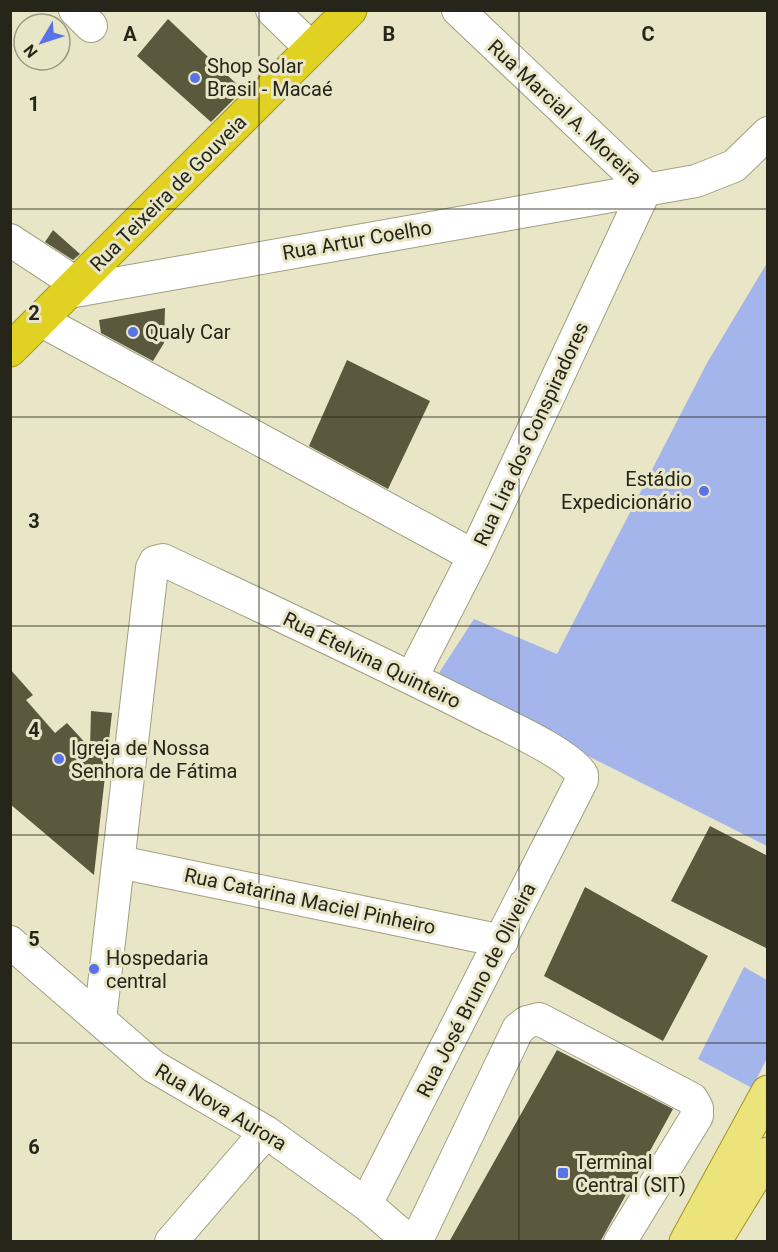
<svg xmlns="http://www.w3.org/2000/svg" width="778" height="1252" font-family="Roboto,sans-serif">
	<rect width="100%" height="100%" fill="#e8e6c7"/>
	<path fill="#a4b5ec" d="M767,263v583l-332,-167 39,-60 83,35 150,-291z
		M744,967l23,13v78l-15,30 -54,-29z"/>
	<path fill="#5a583d" d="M168,19l75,71 -32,32 -74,-66z
		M53,230l27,24 -7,6 -28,-18z
		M165,308l-1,35 -11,18 -52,-28 -2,-13z
		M347,360l83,41 -42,88 -79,-43z
		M10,669l23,26 -7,5 29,33 12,-10 23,25 1,-37 21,2 -18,162 -84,-71z
		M710,826l58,30v93l-97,-48z
		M585,887l123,69 -45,85 -119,-65z
		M557,1050l116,59 -73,133h-151z"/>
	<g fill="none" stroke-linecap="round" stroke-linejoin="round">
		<g stroke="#a19f81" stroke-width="34">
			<path id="minor" d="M75,10l16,16
				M272,10l40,39
				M458,10l188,178
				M10,240l67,44
				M69,292l627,-111 38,-15 34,-33
				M40,320l434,236
				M412,677l62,-121 172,-368
				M119,862l383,79
				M10,942l143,124 113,66 100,72 44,38
				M100,1020l52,-452 3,-6 8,-2c108,51 216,101 322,155 22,11 86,40 97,60v5l-216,424
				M171,1242l95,-110
				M416,1242l102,-213 9,-7 12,-3 153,80 5,9v8l-77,126"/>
		</g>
		<g stroke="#9f9520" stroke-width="35">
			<path id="major" d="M686,1242l82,-150
				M714,1242l54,-88"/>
		</g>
		<g stroke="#9f9520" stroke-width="35">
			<path id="highway" d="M10,350l340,-340"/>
		</g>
		<use href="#minor" stroke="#fff" stroke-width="32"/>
		<use href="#major" stroke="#ece37b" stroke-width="33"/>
		<use href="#highway" stroke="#e0d123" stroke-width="33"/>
	</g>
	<path fill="none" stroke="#262519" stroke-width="1.5" stroke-opacity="0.55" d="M259,10v1232M519,10v1232M10,209h758M10,417h758M10,626h758M10,835h758M10,1043h758"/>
	<g fill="#5872e8" stroke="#e8e6c7" stroke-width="2">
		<circle cx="195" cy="78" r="6"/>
		<circle cx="133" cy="332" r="6"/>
		<circle cx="704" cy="491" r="6"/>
		<circle cx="59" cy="759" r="6"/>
		<circle cx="94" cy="969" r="6"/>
		<rect x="557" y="1167" width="12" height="12" rx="3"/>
	</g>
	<g text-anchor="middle" stroke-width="6" stroke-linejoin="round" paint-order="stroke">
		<g font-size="20" fill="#262519" stroke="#e8e6c7" text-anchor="start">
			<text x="207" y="73">Shop Solar<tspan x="207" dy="23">Brasil - Macaé</tspan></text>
			<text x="145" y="339">Qualy Car</text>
			<text x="692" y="486" text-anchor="end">Estádio<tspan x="692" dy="23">Expedicionário</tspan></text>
			<text x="71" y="755">Igreja de Nossa<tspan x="71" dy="23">Senhora de Fátima</tspan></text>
			<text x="106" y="965">Hospedaria<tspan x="106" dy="23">central</tspan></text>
			<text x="575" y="1169">Terminal<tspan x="575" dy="23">Central (SIT)</tspan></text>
		</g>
		<g font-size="20" fill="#262519" stroke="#e8e6c7">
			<text transform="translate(565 112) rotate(43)" y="7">Rua Marcial A. Moreira</text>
			<text transform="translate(168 193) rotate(-45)" y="7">Rua Teixeira de Gouveia</text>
			<text transform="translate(357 240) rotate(-10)" y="7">Rua Artur Coelho</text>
			<text transform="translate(531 434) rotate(-65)" y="7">Rua Lira dos Conspiradores</text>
			<text transform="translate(372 660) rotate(26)" y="7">Rua Etelvina Quinteiro</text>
			<text transform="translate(310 901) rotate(12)" y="7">Rua Catarina Maciel Pinheiro</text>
			<text transform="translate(476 990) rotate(-63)" y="7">Rua José Bruno de Oliveira</text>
			<text transform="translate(221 1107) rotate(31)" y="7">Rua Nova Aurora</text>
		</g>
	</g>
	<g font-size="20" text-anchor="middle" font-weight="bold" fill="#262519" stroke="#e8e6c7" stroke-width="6" stroke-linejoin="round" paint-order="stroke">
		<text x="130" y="41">A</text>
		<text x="389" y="41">B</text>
		<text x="648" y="41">C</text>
		<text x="34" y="111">1</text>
		<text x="34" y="320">2</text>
		<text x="34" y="528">3</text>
		<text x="34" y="737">4</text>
		<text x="34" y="946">5</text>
		<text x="34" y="1154">6</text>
	</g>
	<rect width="778" height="1252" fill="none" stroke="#262519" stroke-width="24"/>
	<g transform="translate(42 42) rotate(231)"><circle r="28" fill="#e8e6c7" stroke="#9a9981" stroke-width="1.5"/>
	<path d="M0-4.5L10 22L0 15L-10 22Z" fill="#5872e8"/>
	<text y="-9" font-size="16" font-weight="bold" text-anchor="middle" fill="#262519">N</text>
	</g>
</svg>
